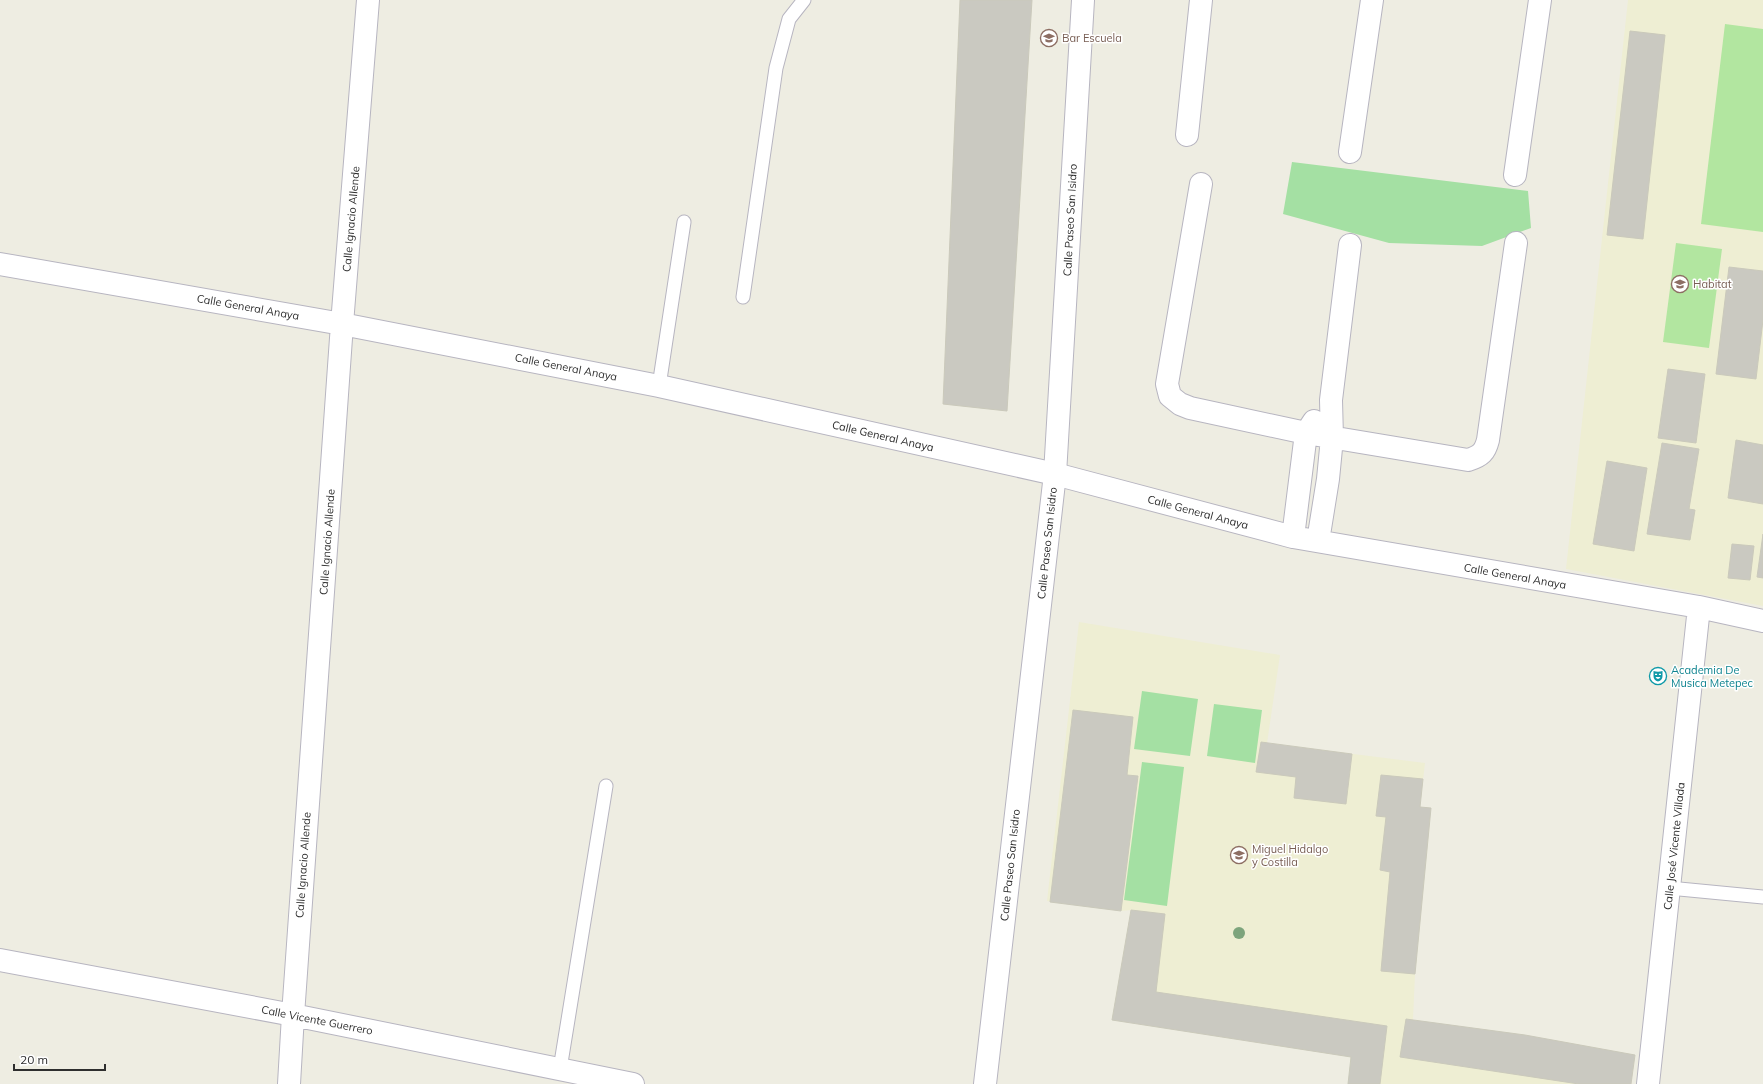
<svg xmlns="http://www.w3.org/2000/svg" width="1763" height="1084" font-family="Mulish,sans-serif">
	<rect width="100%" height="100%" fill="#eeede2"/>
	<path fill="#eeeed3" d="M1628,0h135v606l-197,-37z
		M1079,622l201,33 -13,88 158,20 -5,44 11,1 -16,166 -2,46 112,15 110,20 -4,29h-283l3,-27 -239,-37 19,-110 -10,1 -74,-10z"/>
	<path fill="#a4e0a3" d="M1292,162l236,29 3,37 -49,18 -93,-3 -106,-29z
		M1142,691l56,8 -8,57 -56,-7z
		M1214,704l48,6 -7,53 -48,-7z
		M1142,762l42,5 -17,139 -43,-6z"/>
	<path fill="#b2e6a0" d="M1725,24l38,5v203l-62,-8z
		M1676,243l46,6 -13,99 -46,-6z"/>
	<path fill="#cac9c1" stroke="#cac9bb" d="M960,0h72l-25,411 -64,-7z
		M1630,31l35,4 -22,204 -36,-4z
		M1729,267l34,4v49l-7,59 -40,-5z
		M1668,369l37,5 -9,69 -38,-5z
		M1736,440l27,5v59l-35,-6z
		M1662,443l37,6 -10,60 6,1 -5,30 -43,-6z
		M1607,461l40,7 -13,83 -41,-7z
		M1763,534v44l-6,-1z
		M1732,544l22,2 -4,34 -22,-2z
		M1073,710l60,7 -6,58 11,1 -17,135 -71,-9z
		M1261,742l91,12 -6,50 -52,-6 2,-21 -40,-5z
		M1381,775l42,4 -3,28 11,1 -16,166 -34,-3 9,-99 -10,-2 6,-53 -10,-1z
		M1131,910l34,4 -9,78 231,34 -7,58h-32l3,-27 -239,-37z
		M1406,1019l119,16 110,20 -4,29h-52l-179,-27z"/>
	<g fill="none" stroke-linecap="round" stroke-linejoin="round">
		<g stroke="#b7b5c0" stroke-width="15">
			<path id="service" d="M743,297l33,-229 13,-49 15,-19
				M659,386l25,-164
				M1669,888l94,9
				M560,1069l46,-283"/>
		</g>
		<g stroke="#b7b5c0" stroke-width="24">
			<path id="minor" d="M1187,135l14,-135
				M1350,152l22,-152
				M1515,175l25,-175
				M1201,184l-34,200 3,12 10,8 10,4 116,25 162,27c13,-4 17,-8 20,-20l28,-197
				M0,264l342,60 317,62 396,88 238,63 406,70 64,14
				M1293,537l13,-104 8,-12
				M1318,541l10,-62 4,-41 -1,-38 19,-155
				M0,960l293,55 340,69
				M289,1084l4,-69 49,-691 26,-324
				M1648,1084l51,-477"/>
		</g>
		<g stroke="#b7b5c0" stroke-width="24">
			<path id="secondary" d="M985,1084l70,-610 28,-474"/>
		</g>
		<use href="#service" stroke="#fff" stroke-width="13"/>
		<use href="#minor" stroke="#fff" stroke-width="22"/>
		<use href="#secondary" stroke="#fff" stroke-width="22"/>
	</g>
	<circle fill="#7da47c" cx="1239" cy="933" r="6"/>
	<defs>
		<g id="university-ring" transform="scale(0.9)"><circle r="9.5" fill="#fff" stroke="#8d6e63" stroke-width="1.5"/><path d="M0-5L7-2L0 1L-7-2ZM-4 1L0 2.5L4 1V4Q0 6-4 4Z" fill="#8d6e63"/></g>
		<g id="school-ring" transform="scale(0.9)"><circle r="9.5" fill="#fff" stroke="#8d6e63" stroke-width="1.5"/><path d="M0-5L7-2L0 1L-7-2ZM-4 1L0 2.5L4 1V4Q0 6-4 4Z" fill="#8d6e63"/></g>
		<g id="theatre-ring" transform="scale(0.9)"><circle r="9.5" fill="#fff" stroke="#0f9aa8" stroke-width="1.5"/><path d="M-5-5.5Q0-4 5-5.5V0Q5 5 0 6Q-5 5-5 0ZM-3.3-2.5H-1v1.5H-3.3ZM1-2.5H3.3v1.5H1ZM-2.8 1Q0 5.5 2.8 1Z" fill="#0f9aa8"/></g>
	</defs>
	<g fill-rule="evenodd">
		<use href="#university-ring" x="1049" y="38"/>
		<use href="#school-ring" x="1680" y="284"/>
		<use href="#theatre-ring" x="1658" y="676"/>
		<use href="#school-ring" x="1239" y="855"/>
	</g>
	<g text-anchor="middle" stroke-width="3" stroke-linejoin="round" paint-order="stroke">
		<g font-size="11" fill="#785e54" stroke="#fff" text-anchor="start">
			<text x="1062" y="42">Bar Escuela</text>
			<text x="1693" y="288">Habitat</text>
			<text x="1252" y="853">Miguel Hidalgo<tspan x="1252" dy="13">y Costilla</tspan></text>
		</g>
		<g font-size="11" fill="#2e2e2e" stroke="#fff">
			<text transform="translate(351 219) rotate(-85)" y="4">Calle Ignacio Allende</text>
			<text transform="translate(1070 220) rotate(-87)" y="4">Calle Paseo San Isidro</text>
			<text transform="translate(248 307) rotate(10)" y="4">Calle General Anaya</text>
			<text transform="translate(566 367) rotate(11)" y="4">Calle General Anaya</text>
			<text transform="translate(883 436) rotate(13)" y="4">Calle General Anaya</text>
			<text transform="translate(1198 512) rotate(15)" y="4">Calle General Anaya</text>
			<text transform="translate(327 542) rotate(-86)" y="4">Calle Ignacio Allende</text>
			<text transform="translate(1047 543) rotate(-84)" y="4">Calle Paseo San Isidro</text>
			<text transform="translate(1515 576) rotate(10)" y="4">Calle General Anaya</text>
			<text transform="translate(1674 846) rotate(-84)" y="4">Calle José Vicente Villada</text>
			<text transform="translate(303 865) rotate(-86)" y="4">Calle Ignacio Allende</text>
			<text transform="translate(1010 865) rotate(-84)" y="4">Calle Paseo San Isidro</text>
			<text transform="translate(317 1020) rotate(11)" y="4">Calle Vicente Guerrero</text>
		</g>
		<g font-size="11" fill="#0d838f" stroke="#fff" text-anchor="start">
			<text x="1671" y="674">Academia De<tspan x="1671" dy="13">Musica Metepec</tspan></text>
		</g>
	</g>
	<path d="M14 1064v6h91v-6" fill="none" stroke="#2e2e2e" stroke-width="2"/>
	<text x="20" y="1064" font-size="12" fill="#2e2e2e" stroke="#ffffff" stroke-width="3" paint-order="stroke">20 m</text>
</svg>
